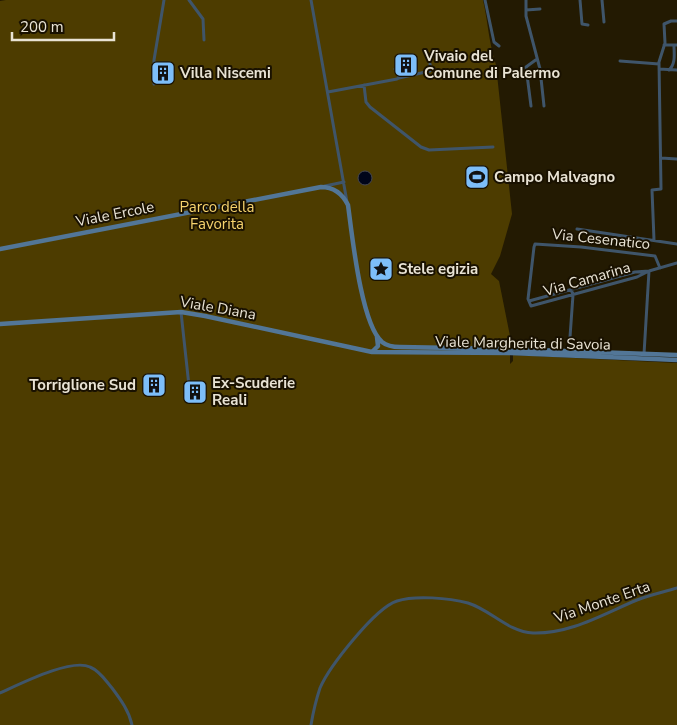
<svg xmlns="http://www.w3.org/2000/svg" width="677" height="725" font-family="'Nunito Sans',sans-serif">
	<rect width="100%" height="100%" fill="#231a02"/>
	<path fill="#4d3c00" d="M6,0h477c5,22 6,44 13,65l16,149 -12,42 -9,18 8,7 11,55v28l3,-3v-6l164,8v362h-677v-724z"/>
	<path fill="#00051a" stroke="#464852" d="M358 178a7 7 0 1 1 14 0a7 7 0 1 1-14 0Z"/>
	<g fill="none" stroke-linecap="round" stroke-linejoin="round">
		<path stroke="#3f556a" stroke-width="3" d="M189,0l14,19 1,21
			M311,0l36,202
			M485,0l9,42 5,4
			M526,0v16l14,53 4,37
			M580,0l2,24 6,1
			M602,0l2,22
			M526,10l14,-1
			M664,45h13
			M620,61l39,3
			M659,69l18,1
			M669,70c7,-6 5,-17 5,-24
			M399,78l31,-7 1,-2 -1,-5
			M154,84v-24l10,-60
			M364,85l2,17 4,5 51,40 8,3 64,-3
			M328,92l69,-13 2,-1 -2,-7 -2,-2
			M531,106l-5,-39 11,-8
			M661,158l16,1
			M325,186l19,-4
			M577,229l100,15
			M654,240l-2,-50 9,-1 -2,-127 6,-19 -1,-19 7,-3h6
			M649,271l-12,6 -106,29 -3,-7 6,-52 1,-3 46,3 74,9 5,12
			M529,301l106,-29 14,-1 28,-8
			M181,312l8,74
			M569,351l4,-56 -2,-6
			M644,354l5,-83
			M0,693c20,-9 71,-35 90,-26 10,4 16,14 22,21 9,12 17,23 20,37
			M311,725c2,-12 5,-25 9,-37 9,-21 55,-80 77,-87 18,-6 52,-3 71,2 23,7 40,29 65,30 38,1 70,-19 104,-33 13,-5 27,-8 40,-12"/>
		<path stroke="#527697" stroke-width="4.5" d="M0,249l321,-62c12,0 21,6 27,18 4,29 13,119 34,137 5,4 12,5 18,5l111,2 166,6
			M0,324l181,-12 24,4 167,36 139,1 166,7
			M373,351l5,-5 -1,-9"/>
	</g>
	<defs>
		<g id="building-square" transform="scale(1.25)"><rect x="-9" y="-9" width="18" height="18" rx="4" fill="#7dbef9" stroke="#191100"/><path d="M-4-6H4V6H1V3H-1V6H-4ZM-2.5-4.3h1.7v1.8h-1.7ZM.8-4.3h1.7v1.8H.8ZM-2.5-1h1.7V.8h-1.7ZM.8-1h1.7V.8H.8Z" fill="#111"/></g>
		<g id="stadium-square" transform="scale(1.25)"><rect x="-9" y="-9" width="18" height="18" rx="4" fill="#7dbef9" stroke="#191100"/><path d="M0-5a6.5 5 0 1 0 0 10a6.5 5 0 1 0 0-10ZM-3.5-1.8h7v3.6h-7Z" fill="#111"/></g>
		<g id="sight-square" transform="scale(1.25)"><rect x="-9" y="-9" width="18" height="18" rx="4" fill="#7dbef9" stroke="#191100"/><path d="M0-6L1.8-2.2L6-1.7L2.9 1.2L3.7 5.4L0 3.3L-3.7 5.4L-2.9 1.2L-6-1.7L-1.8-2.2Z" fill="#111"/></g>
	</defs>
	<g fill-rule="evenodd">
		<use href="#building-square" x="406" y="65"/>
		<use href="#building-square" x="163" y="73"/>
		<use href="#stadium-square" x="477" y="177"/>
		<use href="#sight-square" x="381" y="269"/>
		<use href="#building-square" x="154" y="385"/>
		<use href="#building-square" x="195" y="392"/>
	</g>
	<g text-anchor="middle" stroke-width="4" stroke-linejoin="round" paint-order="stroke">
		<g font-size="15" font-weight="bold" fill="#e9e3d4" stroke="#191100" text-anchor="start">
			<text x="424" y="61">Vivaio del<tspan x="424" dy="17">Comune di Palermo</tspan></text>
			<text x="180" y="78">Villa Niscemi</text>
			<text x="494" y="182">Campo Malvagno</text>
			<text x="398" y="274">Stele egizia</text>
			<text x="212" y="388">Ex-Scuderie<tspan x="212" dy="17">Reali</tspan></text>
			<text x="136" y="390" text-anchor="end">Torriglione Sud</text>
		</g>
		<g font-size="15" fill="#f6d36d" stroke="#191100">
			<text x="217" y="212">Parco della<tspan x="217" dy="17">Favorita</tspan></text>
		</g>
		<g font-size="15" fill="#e9e3d4" stroke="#191100">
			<text transform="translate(115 214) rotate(-11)" y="5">Viale Ercole</text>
			<text transform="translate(601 239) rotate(6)" y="5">Via Cesenatico</text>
			<text transform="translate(587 279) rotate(-16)" y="5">Via Camarina</text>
			<text transform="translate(218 308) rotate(10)" y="5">Viale Diana</text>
			<text transform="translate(523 343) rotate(1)" y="5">Viale Margherita di Savoia</text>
			<text transform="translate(602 602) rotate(-19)" y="5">Via Monte Erta</text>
		</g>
	</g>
	<path d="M12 32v8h102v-8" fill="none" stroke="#e9e3d4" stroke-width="2.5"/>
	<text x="20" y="32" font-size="15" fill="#e9e3d4" stroke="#191100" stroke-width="4" paint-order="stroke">200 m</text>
</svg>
